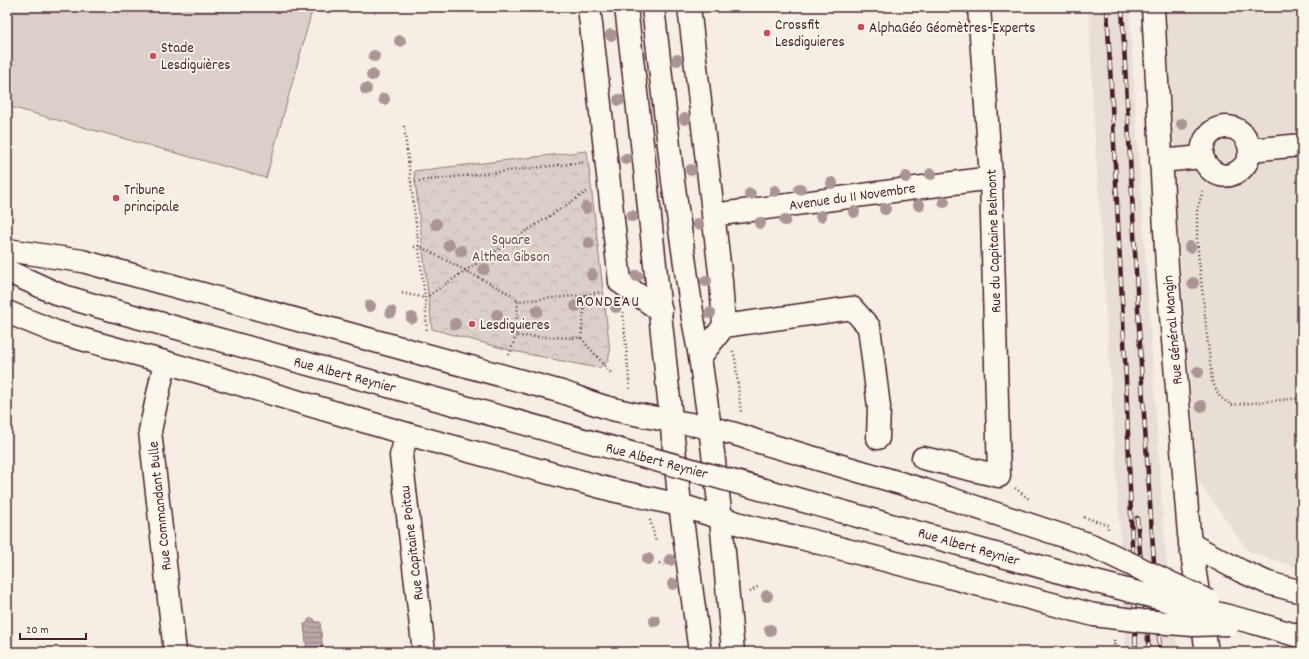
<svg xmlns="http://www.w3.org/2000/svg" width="1309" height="659" font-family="Dekko,sans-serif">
	<defs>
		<pattern id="park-crowns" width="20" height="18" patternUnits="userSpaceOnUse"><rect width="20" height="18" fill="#dbd0c9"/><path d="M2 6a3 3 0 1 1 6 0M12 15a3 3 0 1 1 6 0" fill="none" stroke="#bdb2ad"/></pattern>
		<pattern id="water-rules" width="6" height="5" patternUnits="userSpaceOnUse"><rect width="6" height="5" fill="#baa7a5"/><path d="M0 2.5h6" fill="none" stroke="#998787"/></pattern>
	</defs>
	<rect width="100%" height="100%" fill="#f4eee4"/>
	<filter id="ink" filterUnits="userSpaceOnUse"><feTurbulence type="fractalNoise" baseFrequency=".025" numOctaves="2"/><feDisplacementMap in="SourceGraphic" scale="8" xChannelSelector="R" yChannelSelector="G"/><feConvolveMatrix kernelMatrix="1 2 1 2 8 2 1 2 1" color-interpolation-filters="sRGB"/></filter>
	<g filter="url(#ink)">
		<path fill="#e7dfd6" d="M1089,7h40l6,96 30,445 13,104h-52l-6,-122 -27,-422z
			M1166,7h136v562l-54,-18 -50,-71 -27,-335z"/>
		<path fill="#dbd0c9" stroke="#92787a" d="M7,7h306l-47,171 -259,-72z"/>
		<path fill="url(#park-crowns)" stroke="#92787a" d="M587,151l23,200 -2,10 -9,7 -12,-2 -74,-15 -81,-22 -18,-158z"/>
		<path fill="url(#water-rules)" stroke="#8d7174" d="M311,618l3,1 2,3h4l3,30h-16l-3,-28h3l1,-4z"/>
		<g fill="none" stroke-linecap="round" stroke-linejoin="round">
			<g stroke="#4a1f2b" stroke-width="25">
				<path id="minor" d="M589,7l31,275 41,29
					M689,7l32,274 3,45 -24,31
					M1153,7l14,260 22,267 18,118
					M1202,157c-2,-36 43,-41 48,-7
					M1161,161l41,-4c2,4 4,8 7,11 16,17 40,3 41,-18l52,-5
					M713,215l278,-37
					M724,326l128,-18 17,19 10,80 -1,31
					M165,362l-15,69 25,221
					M407,434l-6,22 23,196
					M923,458l76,18 -8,-298 -12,-171
					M1190,544l51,27 27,12 34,9"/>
			</g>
			<g stroke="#4a1f2b" stroke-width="25">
				<path id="major" d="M626,7l19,162 35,336 20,147
					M653,7l20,174 20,138 7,38 10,71 11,91 12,133
					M7,250l75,11 480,131c15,5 31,12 47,16 48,13 100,15 147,33l168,49 167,55
					M7,271l53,24 37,11 357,98
					M7,312l49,20 109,30 242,72 205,56 68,15 70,22 51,11 293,77
					M1255,623l47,14"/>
			</g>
			<path stroke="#4a1f2b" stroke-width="2.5" stroke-dasharray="1 3" stroke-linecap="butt" d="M404,126l21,172 2,34
				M411,182l175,-20
				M1203,191l-6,19v32l15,139 8,16 11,8 71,-7
				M414,247l5,-1 93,49 6,6
				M402,293l23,5 40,-27 123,-80
				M586,295l16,-3
				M623,312l7,79
				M581,338l5,-43 -68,6 -2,35 65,2 32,37
				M733,351l2,7 6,55
				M509,355l7,-19
				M1015,488l15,12
				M1084,517l24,8v4
				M650,520l6,22
				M659,563l7,2
				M750,592l9,-6
				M1114,640l1,12"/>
			<use href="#minor" stroke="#fbf7ec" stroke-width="22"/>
			<use href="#major" stroke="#fbf7ec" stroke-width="22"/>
			<g stroke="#4a1f2b" stroke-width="4.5">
				<path id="rail" d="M1107,7l19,372 10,273
					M1122,7l20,377 18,268
					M1137,518l12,134"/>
			</g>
			<use href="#rail" stroke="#fbf7ec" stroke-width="3" stroke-dasharray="9" stroke-linecap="butt"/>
			<g stroke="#4a1f2b" stroke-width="25" stroke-linecap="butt">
				<path id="major-bridge" d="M454,404l642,178 159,41
					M1091,545l117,56
					M1094,615l48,6 51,4 36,-1"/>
			</g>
			<use href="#major-bridge" stroke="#fbf7ec" stroke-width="22"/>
		</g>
		<g fill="#aa9494">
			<circle cx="611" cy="35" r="6"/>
			<circle cx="400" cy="41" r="6"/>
			<circle cx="374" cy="56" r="6"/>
			<circle cx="677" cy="60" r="6"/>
			<circle cx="372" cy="75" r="6"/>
			<circle cx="366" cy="89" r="6"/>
			<circle cx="384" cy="99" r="6"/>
			<circle cx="619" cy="100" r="6"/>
			<circle cx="685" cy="119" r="6"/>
			<circle cx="1182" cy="124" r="6"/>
			<circle cx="626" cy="159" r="6"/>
			<circle cx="691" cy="170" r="6"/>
			<circle cx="931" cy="174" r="6"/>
			<circle cx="906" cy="177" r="6"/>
			<circle cx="832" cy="183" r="6"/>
			<circle cx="800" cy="189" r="6"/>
			<circle cx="775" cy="191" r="6"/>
			<circle cx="750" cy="194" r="6"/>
			<circle cx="944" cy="202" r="6"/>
			<circle cx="919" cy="205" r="6"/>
			<circle cx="586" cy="208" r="6"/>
			<circle cx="885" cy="209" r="6"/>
			<circle cx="854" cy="212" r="6"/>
			<circle cx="632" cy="216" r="6"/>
			<circle cx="821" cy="216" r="6"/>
			<circle cx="785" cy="220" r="6"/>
			<circle cx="760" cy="223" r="6"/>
			<circle cx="436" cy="224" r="6"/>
			<circle cx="698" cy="224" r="6"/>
			<circle cx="589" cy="243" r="6"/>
			<circle cx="449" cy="245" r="6"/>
			<circle cx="1190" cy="247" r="6"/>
			<circle cx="461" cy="251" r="6"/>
			<circle cx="484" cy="269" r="6"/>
			<circle cx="592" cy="275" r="6"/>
			<circle cx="637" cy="276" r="6"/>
			<circle cx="706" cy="281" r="6"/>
			<circle cx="1193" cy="283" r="6"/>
			<circle cx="370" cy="306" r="6"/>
			<circle cx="576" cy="306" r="6"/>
			<circle cx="616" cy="307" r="6"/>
			<circle cx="537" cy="311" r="6"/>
			<circle cx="391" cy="312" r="6"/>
			<circle cx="710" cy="313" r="6"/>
			<circle cx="497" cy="315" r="6"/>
			<circle cx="412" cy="318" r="6"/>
			<circle cx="455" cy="324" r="6"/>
			<circle cx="1198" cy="372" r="6"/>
			<circle cx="1201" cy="406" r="6"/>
			<circle cx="648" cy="559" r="6"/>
			<circle cx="670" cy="560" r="6"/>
			<circle cx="673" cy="584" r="6"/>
			<circle cx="767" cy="596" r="6"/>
			<circle cx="655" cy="621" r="6"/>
			<circle cx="770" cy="630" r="6"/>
		</g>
	</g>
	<g fill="#d1495b" stroke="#fbf7ec" stroke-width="1.5">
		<circle cx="861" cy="27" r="4"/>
		<circle cx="767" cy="33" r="4"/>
		<circle cx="153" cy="56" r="4"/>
		<circle cx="116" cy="198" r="4"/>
		<circle cx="472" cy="324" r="4"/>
	</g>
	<g text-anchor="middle" stroke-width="3.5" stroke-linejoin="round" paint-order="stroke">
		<g font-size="15" fill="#4a1f2b" stroke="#fbf7ec" text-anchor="start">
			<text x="775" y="29">Crossfit<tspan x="775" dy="17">Lesdiguieres</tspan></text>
			<text x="869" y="32">AlphaGéo Géomètres-Experts</text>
			<text x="161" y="52">Stade<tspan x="161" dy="17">Lesdiguières</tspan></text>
			<text x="124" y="194">Tribune<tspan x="124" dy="17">principale</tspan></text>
			<text x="480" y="329">Lesdiguieres</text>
		</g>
		<g font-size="15" fill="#4a1f2b" stroke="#fbf7ec">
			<text transform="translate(852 196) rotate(-8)" y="5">Avenue du 11 Novembre</text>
			<text transform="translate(993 241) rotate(-92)" y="5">Rue du Capitaine Belmont</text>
			<text transform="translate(1172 330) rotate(-95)" y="5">Rue Général Mangin</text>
			<text transform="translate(345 374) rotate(15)" y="5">Rue Albert Reynier</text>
			<text transform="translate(657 460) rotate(15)" y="5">Rue Albert Reynier</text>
			<text transform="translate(159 506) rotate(-96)" y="5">Rue Commandant Bulle</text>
			<text transform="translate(411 543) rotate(-97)" y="5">Rue Capitaine Poitau</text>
			<text transform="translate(969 546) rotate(16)" y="5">Rue Albert Reynier</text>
		</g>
		<g font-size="15" fill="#6e4b52" stroke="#fbf7ec">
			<text x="511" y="244">Square<tspan x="511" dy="17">Althea Gibson</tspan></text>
		</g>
		<g font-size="16" letter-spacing="1" fill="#4a1f2b" stroke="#fbf7ec">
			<text x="608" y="306">RONDEAU</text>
		</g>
	</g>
	<rect width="1309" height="659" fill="none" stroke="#fbf7ec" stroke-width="24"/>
	<rect x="12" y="12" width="1285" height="635" fill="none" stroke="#4a1f2b" stroke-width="1.5" filter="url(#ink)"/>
	<path d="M20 633v6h66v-6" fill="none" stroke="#4a1f2b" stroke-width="2"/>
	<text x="26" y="633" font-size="12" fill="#4a1f2b" stroke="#fbf7ec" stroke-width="3" paint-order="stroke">20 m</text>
</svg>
